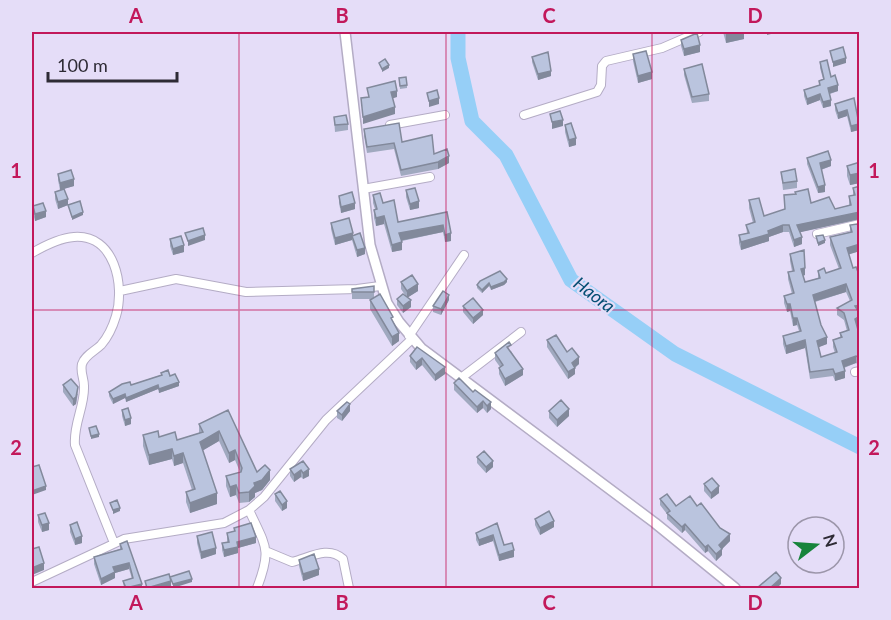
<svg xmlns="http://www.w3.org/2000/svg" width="891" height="620" font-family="Lato,sans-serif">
	<rect width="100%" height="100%" fill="#e5ddf8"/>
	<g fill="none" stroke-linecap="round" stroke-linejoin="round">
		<path stroke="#96cff7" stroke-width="15" d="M458,32v26l14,63 34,34 65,125 104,74 185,93"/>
		<g stroke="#b4acc5" stroke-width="10">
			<path id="minor" d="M524,115l73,-23 4,-7 1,-19 4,-5 56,-13 37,-16
				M390,125l55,-10
				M363,189l67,-12
				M817,234l43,-10
				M32,253c12,-7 27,-15 42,-16 41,-3 51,49 42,79 -3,10 -8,21 -15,29 -6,6 -16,10 -19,19 -2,8 2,14 2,22 1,20 -11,38 -9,59l39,98
				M120,291l56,-12 70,13 111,-3 23,-3
				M409,336l55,-81
				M855,372l5,-1
				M461,378l60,-46
				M249,510c17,37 23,39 8,78
				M268,552l24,10c17,-4 36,-17 51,-3l6,29
				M32,582l92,-43 100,-16 25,-13 15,-13 62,-77 86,-81"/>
		</g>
		<g stroke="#b4acc5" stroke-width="12">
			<path id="tertiary" d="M345,32l25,213 17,58 12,19 22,26 234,175 80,65"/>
		</g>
		<use href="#minor" stroke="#fff" stroke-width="8"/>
		<use href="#tertiary" stroke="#fff" stroke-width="9"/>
	</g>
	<path fill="#a0a9bf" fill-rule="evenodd" d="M723,32h21v7l-18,4z
		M681,40l19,12 -16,4 -3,-10z
		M633,54l19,25 -14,4 -5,-22z
		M532,57l19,19 -13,4 -6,-18z
		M820,62l11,15 7,14 -8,3 1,12 -8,2 -3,-8 -13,5 -3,-9v-6l15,-5v-4l4,-2 -3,-11z
		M684,69l25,25v7l-17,2 -8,-28z
		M399,78l8,7v3l-7,1z
		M854,98l5,32 -8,2 -4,-16 -9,3 -3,-9v-6z
		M334,117l14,7v6l-13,2z
		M565,125l11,20 -7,2 -4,-15z
		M364,129l70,25 15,9 -11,6 -37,7 -7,-27 -27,4 -3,-17z
		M860,154v29l-10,2 -3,-9v-10l11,-3v-8z
		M807,158l24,8 -10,4 4,22 -7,1 -11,-29z
		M781,172l16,9v7l-14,2z
		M58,174l16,12 -14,4 -2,-10z
		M860,186v33l-60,13 2,12 -8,3 -5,-15h-6l-14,5v4l-28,9 -2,-7v-8l8,-2 -1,-8 7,-2 -4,-15v-8l15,16 47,-13 24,6 14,-4v-9l4,-1v-7z
		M406,190l13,18 -9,2 -4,-13z
		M55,192l13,13 -10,4 -3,-10z
		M373,195l10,8 15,19 49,-10 4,29 -6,1 -2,-10 -41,9v9l-10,2 -8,-28 -8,2 -2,-8v-8l1,-1 -2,-6z
		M339,196l16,13 -14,4 -2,-10z
		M33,206l13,11 -11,4 -2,-8z
		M331,223l22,12 12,19 -8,3 -5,-17 -17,5 -4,-16z
		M850,225l10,3v23l-11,3 10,58 -3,13 2,5 2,-1v37l-4,-3 -12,5 1,10 -10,3 -2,-5 -23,3 -5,-31 -19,6 -3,-10v-8l16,-5 -2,-6 -4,1 -3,-15 -3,1 -3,-9v-7l8,-2 -4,-15v-7l4,-1 -2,-10v-7l15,21 -2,1 2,6 13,-4v-7l8,2 13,-4 -9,-24v-8l20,-5zM846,292l4,9 -13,7v7l7,5 3,11 -7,2v4l-7,3v7l2,6 -14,4 -3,-10 9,-3 -6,-19 -6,-23z
		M170,239l14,13 -11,3 -3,-9z
		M401,282l17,9 -10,6 3,10 -8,6 -6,-8v-6l8,-4 -4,-6z
		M507,282l-3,3 -13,5 -2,-4 -7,7 -5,-5v-3z
		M374,286v12l19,24 6,19 -7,5 -22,-37v-9l2,-1h-20v-10z
		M449,300l-8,15 -8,-3v-6z
		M463,306l20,9 -10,9 -10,-12z
		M547,340l20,12 12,12 -4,4v6l-7,5 -21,-32z
		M417,347l28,27 -10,7 -13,-16 -6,5 -6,-8v-6z
		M511,351l12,24 -18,11 -6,-12v-6l1,-1 -5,-7v-7z
		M161,373l9,3 9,10 -20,7 -1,-4 -32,13 -1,-4 -12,6 -4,-8v-4l52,-17z
		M454,383l19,9 18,17 -4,4 -4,-5 -6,5 -23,-23z
		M63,385l15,9 -2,10 -3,2 -10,-14z
		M122,410l9,14 -6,2 -3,-10z
		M228,410l29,62 13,8 -8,10 -7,3v4l-6,5 -10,1 -3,-8 -6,2 -4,-11v-10l14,-4 -5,-12 -6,3 -10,-22 -17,10 15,53 -27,9 -4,-11v-10l6,-2 -9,-27 -9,3 -2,-7 -23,6 -6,-19v-11l16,2 18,3 22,-7v-9z
		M337,411h13l-8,10 -5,-3z
		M549,411l20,5 -12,11 -8,-9z
		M477,457l16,10 -7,6 -9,-10z
		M303,461l6,15 -6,3 -2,-2 -7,5 -4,-6v-7z
		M704,484l15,9 -8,6 -7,-8z
		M275,494l12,14 -5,3 -7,-10z
		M660,499l16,7h21l33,35 -8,8v6l-6,6 -8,-10 -3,2 -20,-23 -3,3 -15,-14v-5l-7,-9z
		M38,515l11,15 -7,2 -4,-10z
		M535,519l19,8 -14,8 -5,-10z
		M497,523l7,22 10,12 -15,4 -6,-20 -14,5 -3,-6v-7z
		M70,525l12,18 -7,2 -5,-13z
		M234,528l22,15 -18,5v5l-14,4 -2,-7v-7l5,-1v-9l7,-2z
		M197,536l19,18 -15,5 -4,-16z
		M120,544l22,44h-18l-1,-7 9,-2 -3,-10 -14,4v5l-14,7 -7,-21v-7l26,-8z
		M299,560l20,15 -16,6 -4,-15z"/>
	<path fill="#82899b" d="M735,32h9v7l-18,4v-10z
		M767,32h12l-12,3z
		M700,45v7l-16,4v-7z
		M846,58v5l-13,4v-5z
		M389,65v3l-7,4v-3z
		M551,71v5l-13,4v-6z
		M652,72v7l-14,4v-7z
		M838,85v6l-10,3v-6z
		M397,91v6l-6,2v-7z
		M820,94v6l-13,5v-6z
		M439,98v6l-10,3v-6z
		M831,100v6l-8,2v-6z
		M395,107v7l-32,10v-7z
		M847,110v6l-9,3v-6z
		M563,120v6l-11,3v-7z
		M859,124v6l-8,2v-6z
		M576,138v7l-7,2v-7z
		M449,156v7l-11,6v-7z
		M831,160v6l-11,4v-7z
		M860,173v10l-10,2v-10z
		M74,179v7l-14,4v-7z
		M825,185v7l-7,1v-6z
		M68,199v6l-10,4v-7z
		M419,201v7l-9,2v-6z
		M355,203v6l-14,4v-6z
		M46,211v6l-11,4v-7z
		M83,212v3l-11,5v-3z
		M860,212v7l-63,14v-8z
		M384,216v8l-8,2v-8z
		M443,225v7l-44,9v-8z
		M783,225v7l-14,5v4l-28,9v-8z
		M353,233v6l-1,-3v4l-17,5v-7z
		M451,233v8l-6,1v-7z
		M205,235v5l-17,6v-5z
		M802,237v7l-8,3v-7z
		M825,240v3l-7,3v-3z
		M402,242v8l-10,2v-7z
		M860,244v7l-13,4v-7z
		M184,245v7l-11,3v-6z
		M365,248v6l-8,3v-7z
		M805,268v7l-4,1v-7z
		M507,279v3l-3,3 -13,5v-3z
		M489,283v3l-7,7v-3z
		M418,284v7l-11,7v-7z
		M846,284v8l-33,10v-7z
		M449,295v5l-8,15v-6z
		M411,300v7l-8,6v-7z
		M787,304h3v7l-3,1z
		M860,305v7l-5,1v-7z
		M483,310v5l-10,9v-6z
		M860,316v7l-5,3v-7z
		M793,318h4v7l-4,1z
		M399,333v8l-7,5v-9z
		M827,337v7l-10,4v-7z
		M805,340v8l-19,6v-8z
		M856,356v7l-14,5v-7z
		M579,357v7l-5,4h1v6l-7,5v-7l4,-9z
		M422,358v7l-6,5v-7z
		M445,367v7l-10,7v-6z
		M523,369v6l-18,11v-7z
		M845,371v7l-10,3v-7z
		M179,382v4l-20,7v-4z
		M158,385v4l-32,13v-4z
		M78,387l-2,17 -3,2v-7z
		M125,394v4l-12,6v-5z
		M483,401v7l-6,5v-6z
		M491,402v7l-4,4v-7z
		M350,404v7l-8,10v-6z
		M569,409v7l-12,11v-7z
		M131,418v6l-6,2v-6z
		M219,431v10l-19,11v-10z
		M99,434v3l-8,2v-3z
		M172,449v10l-23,6v-10z
		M235,450v10l-6,3v-10z
		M183,453v10l-9,3v-10z
		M493,461v6l-7,6v-6z
		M309,469v7l-6,3v-6z
		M270,470v10l-8,10 -7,3v4l-6,5v-10l5,-9z
		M301,470v7l-7,5v-7z
		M236,485v10l-6,2v-10z
		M46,486v4l-14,5v-4z
		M719,486v7l-8,6v-6z
		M217,493v11l-27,9v-10z
		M287,501v7l-5,3v-6z
		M120,508v3l-7,3v-4z
		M554,521v6l-14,8v-7z
		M49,523v7l-7,2v-7z
		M685,524v6l-3,3v-6z
		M730,534v7l-11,11v-7z
		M493,535v6l-14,5v-6z
		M82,536v7l-7,2v-6z
		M256,537v6l-18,5v5l-14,4v-7l13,-8z
		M708,545v6l-3,2v-6z
		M216,548v6l-15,5v-7z
		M722,549v6l-6,6v-7z
		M514,550v7l-15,4v-6z
		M44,563v7l-12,5v-7z
		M129,563v6l-14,4v5l-14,7v-6l12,-12z
		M319,569v6l-16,6v-7z
		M781,578v6l-4,4h-7z
		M192,579v3l-19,6v-4z
		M171,581v5l-8,2h-16z
		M142,584v4h-16z"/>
	<path fill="#bac4de" stroke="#82899b" stroke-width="1.5" fill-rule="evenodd" d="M697,33l3,12 -16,4 -3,-9z
		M843,47l3,11 -13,4 -3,-11z
		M646,51l6,21 -14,4 -5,-22z
		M548,52l3,19 -13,3 -6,-17z
		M385,59l4,6 -7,4 -3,-6z
		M827,60l4,17 4,-2 3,10 -10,3 3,12 -8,2 -3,-8 -13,5 -3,-9 16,-5 -1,-4 5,-2 -4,-17z
		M702,64l7,30 -17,3 -8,-28z
		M406,77l1,8 -7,1 -1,-8z
		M395,81l2,10 -6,1 4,15 -32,10 -2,-19 8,-1 -2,-9z
		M437,90l2,8 -10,3 -2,-8z
		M854,98l5,26 -8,2 -4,-16 -9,3 -3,-9z
		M560,111l3,9 -11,2 -2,-8z
		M346,115l2,9 -13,1 -1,-8z
		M399,123l3,19 30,-7 2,19 13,-5 2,7 -11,6 -37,8 -7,-27 -27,4 -3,-18z
		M571,123l5,15 -7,2 -4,-15z
		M828,151l3,9 -11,3 5,22 -7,2 -11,-29z
		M860,162v11l-10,2 -3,-9z
		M795,169l2,12 -14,2 -2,-11z
		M71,170l3,9 -14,4 -2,-9z
		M860,186v26l-63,13 5,12 -8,3 -5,-15h-6l-15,6 1,3 -28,8 -2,-7 10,-2 -3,-8 9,-3 -6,-22 10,-2 5,18 21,-7 -1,-14 12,-1 -1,-2 13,-3 3,14 18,-6 6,12 16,-4 -2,-9 6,-1 -2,-7z
		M415,188l4,13 -9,3 -4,-14z
		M64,189l4,10 -10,3 -3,-10z
		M352,192l3,11 -14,4 -2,-11z
		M380,193l3,10 11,-3 4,22 49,-10 4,21 -6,2 -2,-10 -44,8 3,9 -10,3 -8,-29 -8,2 -2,-8 3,-1 -4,-14z
		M80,201l3,11 -11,5 -4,-12z
		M43,203l3,8 -11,3 -2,-8z
		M349,218l4,15 -18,5 -4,-15z
		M857,224l3,4v16l-13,4 6,20 3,-1 4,10v28l-5,1 5,8v2l-5,3 3,11 2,-1v29l-4,-2 -14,5 3,10 -10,3 -2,-5 -23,3 -5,-32 -19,6 -3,-10 18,-5 -4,-13h-4l-3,-14h-3l-3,-8 10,-3 -6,-21 6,-1 -4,-17 14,-4 1,18 -4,1 4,13 15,-4 -2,-7 6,-3 2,5 15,-5 -11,-31 22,-5 -2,-7zM846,284l6,16 -15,8 7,5 5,17 -9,3 2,4 -9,3 4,12 -16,5 -4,-16 10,-4 -6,-12 -8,-30z
		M203,228l2,7 -17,6 -3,-8z
		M360,233l5,15 -8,2 -5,-14z
		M823,235l2,5 -7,3 -2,-7z
		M181,236l3,9 -11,4 -3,-10z
		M500,271l7,8 -3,3 -13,5 -2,-4 -7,7 -5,-5 3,-4z
		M412,275l6,9 -11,7 -6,-9z
		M374,286v6h-22v-3z
		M443,291l6,4 -8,14 -8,-3z
		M380,294l13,23 -2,1 8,15 -7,4 -22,-37z
		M403,294l8,6 -8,6 -6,-7z
		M473,298l10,12 -10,8 -10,-12z
		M556,335l11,17 5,-4 7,9 -7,6 3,5 -7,4 -21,-32z
		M509,342l2,3 -4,2 16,22 -18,10 -6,-11 4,-3 -8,-12z
		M417,347l28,20 -10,8 -13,-17 -6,5 -6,-7z
		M168,370l2,6 5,-2 4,8 -20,7 -1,-4 -32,13 -1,-4 -12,5 -4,-7 13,-8 8,-2 1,3 31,-10 -1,-2z
		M459,378l14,14 2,-2 16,12 -4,4 -4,-5 -6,6 -23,-24z
		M71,379l7,8 -2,10 -3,2 -10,-14z
		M561,400l8,9 -12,11 -8,-9z
		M347,402l3,2 -8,11 -5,-4z
		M128,408l3,10 -6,2 -3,-10z
		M228,410l29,62 8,-7 5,5 -8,10 -8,3 1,3 -6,6 -10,1 -3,-8 -6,2 -4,-11 15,-4 1,-4 -7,-18 -6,3 -10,-22 -19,11 17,51 -27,10 -4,-11 9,-3 -12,-36 -9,3 -2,-7 -23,6 -6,-20 15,-4 1,6 16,-5 2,8 26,-8 -4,-8z
		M96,426l3,8 -8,2 -2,-8z
		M484,451l9,10 -7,6 -9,-10z
		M303,461l6,8 -6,4 -2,-3 -7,5 -4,-6z
		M39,465l7,21 -14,5v-24z
		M712,478l7,8 -8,7 -7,-9z
		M280,491l7,10 -5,4 -7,-11z
		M667,494l9,12 14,-10 7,10 4,-3 19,25 10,6 -11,11 3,4 -6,5 -8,-9 -3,2 -20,-23 -3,3 -15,-14 3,-2 -10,-12z
		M117,500l3,8 -7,2 -3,-7z
		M549,511l5,10 -14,7 -5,-9z
		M45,513l4,10 -7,2 -4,-10z
		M77,522l5,14 -7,3 -5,-14z
		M251,523l5,14 -19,5 1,5 -14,3 -2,-7 7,-1 -2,-9 8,-2 -1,-3z
		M497,523l7,22 8,-2 2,7 -15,5 -6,-20 -14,5 -3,-7z
		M212,532l4,16 -15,4 -4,-16z
		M127,541l15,43 -16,4 -3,-7 10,-3 -4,-15 -16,4 2,5 -14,7 -7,-22 28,-8 -2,-5z
		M39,547l5,16 -12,5v-19z
		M314,554l5,15 -16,5 -4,-14z
		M189,571l3,8 -19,5 -3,-7z
		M776,572l5,6 -11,10h-13z
		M169,574l2,7 -24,7 -2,-7z
		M281,587h18v1h-18z"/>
	<path fill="none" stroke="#c2185b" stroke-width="1.5" stroke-opacity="0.55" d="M239,32v556M446,32v556M652,32v556M32,310h828"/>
	<g text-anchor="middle" stroke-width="4.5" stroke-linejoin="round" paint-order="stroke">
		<g font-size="18" font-style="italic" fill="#064f74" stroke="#e5ddf8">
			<text transform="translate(594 295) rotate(37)" y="6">Haora</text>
		</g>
	</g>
	<rect width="891" height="620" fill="none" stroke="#e5ddf8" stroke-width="66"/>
	<g transform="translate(816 545) rotate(73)"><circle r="28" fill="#e5ddf8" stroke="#9c96aa" stroke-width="1.5"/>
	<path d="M0-4.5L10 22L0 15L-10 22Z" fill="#17843b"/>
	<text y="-9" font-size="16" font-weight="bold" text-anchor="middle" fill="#2e2b35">N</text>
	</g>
	<path d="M48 72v9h129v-9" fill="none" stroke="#2e2b35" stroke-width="3"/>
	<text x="57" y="72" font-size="18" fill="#2e2b35" stroke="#e5ddf8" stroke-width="4.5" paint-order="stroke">100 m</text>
	<rect x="33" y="33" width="825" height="554" fill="none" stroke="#c2185b" stroke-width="2"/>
	<g font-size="20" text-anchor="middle" font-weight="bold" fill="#c2185b">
		<text x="136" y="23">A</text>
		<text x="342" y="23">B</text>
		<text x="549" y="23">C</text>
		<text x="755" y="23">D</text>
		<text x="16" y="178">1</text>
		<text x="874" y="178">1</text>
		<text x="16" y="455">2</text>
		<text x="874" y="455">2</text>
		<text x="136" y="610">A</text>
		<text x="342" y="610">B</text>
		<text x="549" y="610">C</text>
		<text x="755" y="610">D</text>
	</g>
</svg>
